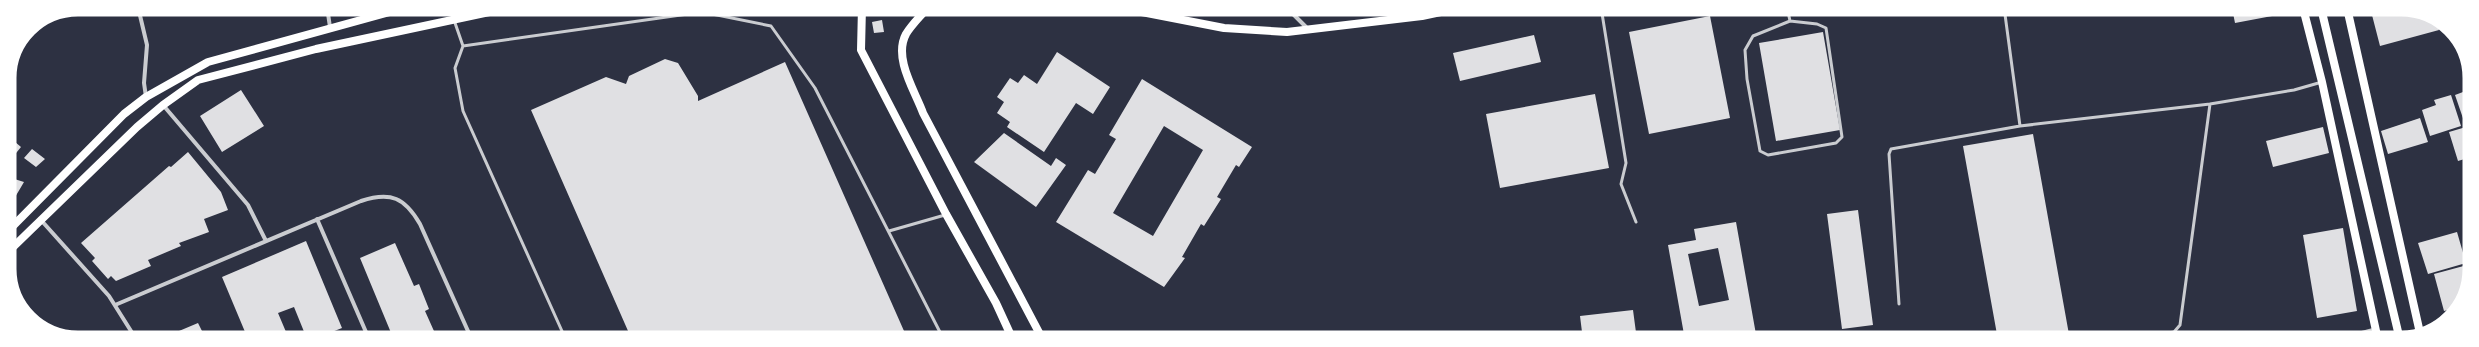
<svg xmlns="http://www.w3.org/2000/svg" width="2479" height="347" font-family="Bitter,serif">
	<rect width="100%" height="100%" fill="#2d3142"/>
	<path fill="#e0e0e3" fill-rule="evenodd" d="M1732,7h34v1l-34,5z
		M2232,8h61v4l-58,11z
		M2355,8h14l-13,3z
		M2398,8h12l26,11 3,11 -59,16 -8,-31z
		M1710,16l20,102 -81,16 -20,-102z
		M882,20l2,12 -10,1 -2,-11z
		M1823,32l17,98 -64,11 -17,-98z
		M1534,35l7,27 -81,19 -7,-28z
		M1057,52l53,35 -17,27 -17,-11 -32,49 -37,-25 3,-5 -13,-9 7,-11 -7,-5 13,-19 8,5 6,-8 13,9z
		M665,59l13,4 20,33v5l87,-39 123,278h-276l-101,-230 75,-33 20,7 3,-8z
		M1142,79l110,68 -13,20 -3,-2 -19,32 4,2 -17,27 -3,-2 -19,33 3,1 -21,29 -108,-65 32,-52 7,4 21,-35 -7,-4zM1164,126l39,24 -50,86 -40,-23z
		M2471,89v68l-13,4 -9,-29 17,-5 -11,-32z
		M241,90l23,36 -42,26 -22,-36z
		M1595,94l14,74 -109,20 -14,-74z
		M2451,95l10,31 -31,10 -8,-26 14,-5 -2,-5z
		M2420,118l8,24 -40,12 -7,-23z
		M2323,127l6,26 -56,14 -7,-26z
		M1004,133l47,33 5,-8 10,7 -30,42 -62,-45z
		M2033,134l37,206h-72l-35,-194z
		M8,136l13,11 -13,16z
		M32,149l13,10 -9,8 -12,-9z
		M188,152l33,40 7,18 -24,9 5,13 -30,11 2,3 -33,14 3,6 -35,15 -5,-5 -3,3 -16,-18 3,-3 -14,-15 88,-77 2,1z
		M8,177l16,5 -10,17 -6,-3z
		M1858,210l15,115 -31,4 -15,-115z
		M1736,222l21,118h-21v-4l-18,4h-33l-17,-95 28,-5 -2,-11zM1718,248l11,52 -30,6 -11,-52z
		M2343,228l14,83 -40,7 -14,-83z
		M2457,232l9,31 -38,11 -10,-31z
		M306,241l36,87 -28,11h-7l-13,-32 -16,6 11,26h-41l-26,-62z
		M395,243l19,43 5,-2 10,25 -4,2 13,29h-44l-34,-82z
		M2471,264v14l-15,30 -12,3 -10,-37z
		M1633,310l4,30h-54l-3,-24z
		M198,323l8,16h-46z"/>
	<g fill="none" stroke-linecap="round" stroke-linejoin="round">
		<path stroke="#caccd0" stroke-width="3" d="M1601,7l25,156 -5,21 15,38
			M1787,7l3,14
			M2004,7l16,119
			M454,20l9,26 -8,22 8,43 103,229
			M1790,21l27,3 9,4 16,109 -6,6 -68,12 -8,-4 -13,-72 -2,-29 8,-14z
			M463,46l239,-34 69,14 44,62 129,252
			M889,231l56,-16
			M1899,304l-10,-150 2,-5 129,-23 190,-22
			M2130,340l44,-8 6,-7 30,-221 84,-14 28,-8
			M2333,340l42,-11"/>
		<path stroke="#caccd0" stroke-width="4" d="M138,7l9,38 -3,38 2,14
			M327,7l3,20
			M1286,7l22,22
			M163,105l85,100 18,36
			M40,219l69,77 27,43
			M317,219l52,120
			M115,305l246,-104c30,-10 44,-3 59,23l52,116"/>
		<path stroke="#fff" stroke-width="8" d="M862,7l-1,43 85,164 50,89 17,37
			M928,7c-7,9 -16,17 -22,27 -13,24 9,57 17,79l120,227
			M1116,7l108,21 63,4 135,-16 42,-9
			M2303,8l19,74 56,258
			M2321,8l79,332
			M2347,8l73,325
			M9,230l115,-116 22,-17 62,-35 200,-55
			M9,251l128,-124 26,-22 35,-25 118,-31 197,-42"/>
	</g>
	<path d="M0 0H2479V347H0ZM78 14H2401A64 64 0 0 1 2465 78V269A64 64 0 0 1 2401 333H78A64 64 0 0 1 14 269V78A64 64 0 0 1 78 14Z" fill="#fff" fill-rule="evenodd"/>
	<path fill="none" stroke="#fff" stroke-width="5" d="M78 14H2401A64 64 0 0 1 2465 78V269A64 64 0 0 1 2401 333H78A64 64 0 0 1 14 269V78A64 64 0 0 1 78 14Z"/>
</svg>
